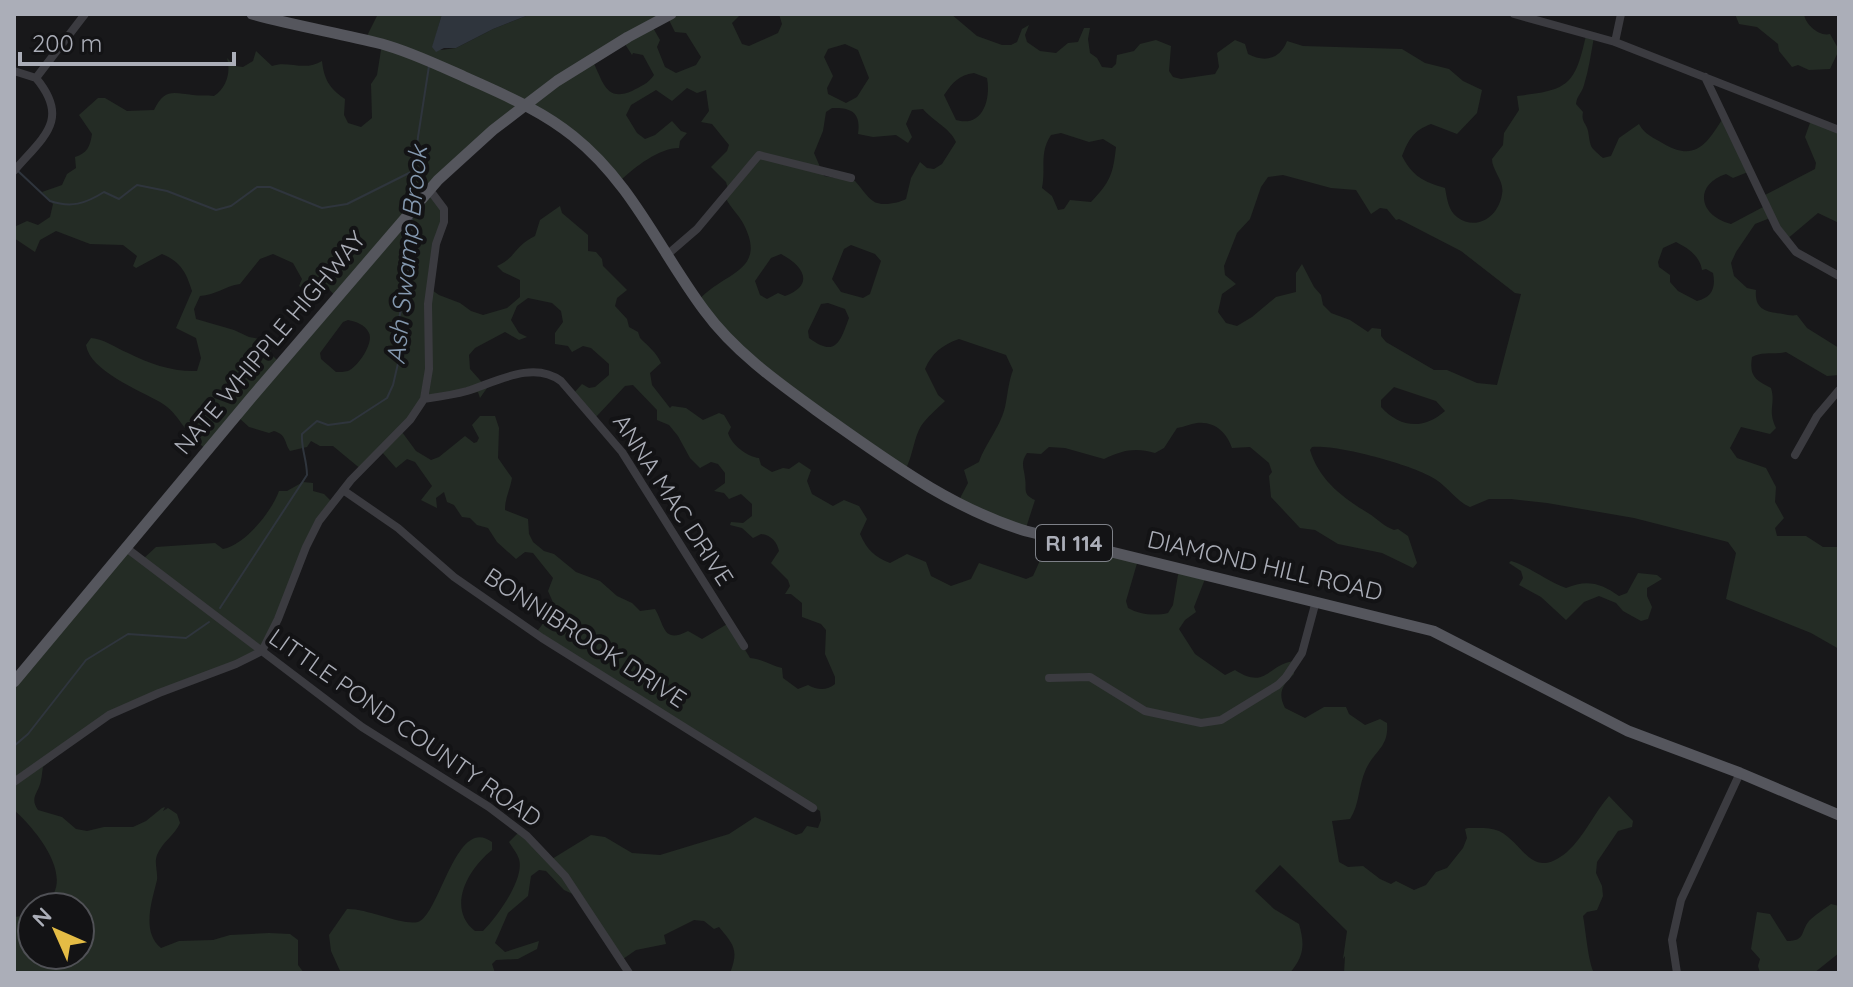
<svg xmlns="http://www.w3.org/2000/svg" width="1853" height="987" font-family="Quicksand,sans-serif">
	<rect width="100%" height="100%" fill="#18181a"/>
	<path fill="#242c25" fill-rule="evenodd" d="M378,14h64l-9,32 8,4 15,-2 37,-19 38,-15h210l-9,9 10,21 7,2 29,-13 4,-9 -3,-10h57l6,2 7,-2h102l26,22 25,9h9l6,-3 5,-13 7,-4 -4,10 2,7 13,9 16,2 12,-10 10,-1 6,-14h6l-2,11 2,14 7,5 5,9 10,1 4,-4 1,-9 17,-4 6,-7 16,-4 15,6 -2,25 4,6 8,2 34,-5 4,-7 -2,-14 18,-13 10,4 3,10c17,9 32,5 39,-13l16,5 99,3 23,14 24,6 14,12 19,9 -5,23 -20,21 -26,-10c-18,7 -22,15 -29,32 10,20 22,26 43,32 2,10 3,22 12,29 20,15 42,-1 45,-23 3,-13 -10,-23 -10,-35l11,-14 1,-12 15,-23 -2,-14c50,-6 58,-9 69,-61l8,2c-3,16 -5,32 -10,48 -2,8 -7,10 -8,19l7,8c-2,10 3,10 5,19 3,17 1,15 15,27l8,-2 8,-18 20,-14c5,10 15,14 25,20 31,18 43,0 59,-26l25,54 -15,6 -7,-4c-33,11 -27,42 5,50l34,-18 -2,-10 52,-27 1,-6 -11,-26 6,-17 28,9v94l-21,-10 -32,27 -16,-22 -15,6 -19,28 -5,11 3,13 13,12 9,2c-2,21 12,22 27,24 5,1 9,2 14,1l10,13 32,20v27l-12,1 -41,-24c-11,3 -24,-1 -34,5 -3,19 3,23 19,31 5,17 -4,21 5,40l-6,6 -29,-7 -11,21 7,10 29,10 10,19 -1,15 9,16 -9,10 2,8h29l17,11h16v102l-28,-16 -85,-34 10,-46 -8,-11 -94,-24 -87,-15 -36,-4h-22l-19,8c-14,-6 -22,-20 -35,-28 -21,-14 -99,-35 -123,-32l-2,3c9,30 32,47 58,63 10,6 15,13 26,17l4,-1 10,7 9,27 -4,5 -31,-15 -44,-9 -23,-14 -15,-2 -29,-31 -2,-21 3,-4 -3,-9 -19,-16 -18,1c-5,-15 -17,-27 -35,-25 -7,1 -13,4 -20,5l-13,20 -9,5c-19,-6 -33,-3 -51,6l-39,-11 -16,-1 -8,7 -14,-1c-7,10 -3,15 -2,25 2,12 -3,16 10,22l-10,31 -67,-29 10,-19 -4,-13 15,-8c7,-20 24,-38 27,-60 2,-11 3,-21 7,-32l-7,-15 -47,-16c-17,6 -27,14 -34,30l13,26 7,6c-8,8 -18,16 -24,25 -8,14 -8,30 -16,44l-87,-63 -92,-72 -27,-35c24,-28 70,-28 44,-77 -5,-9 -13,-16 -18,-26l4,-5 -3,-10 -15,-15 16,-16 2,-6 -17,-21 -11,-2 8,-11 -3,-21 -9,3 -10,-5 -15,13 -16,-11 -25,15 -5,10 11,18 8,6 10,-4 17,-14 9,10 6,2 -7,8 -1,7c-20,0 -44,19 -58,32l-94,-75 -96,85 13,20 -15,78 10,7 21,8 11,8 12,4 24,-7 13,-11v-17l-17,-8 -6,-6c19,-8 17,-20 38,-30l5,-16 20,-14 2,7 26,22v16l8,1 6,7 1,7 24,24 -10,8 -2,8 12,13 2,8 9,5 2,6c8,8 16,14 21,25l-11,10 2,12 18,23 2,-2 14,2 17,12 16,-7 5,2 7,12 -3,6c3,11 19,24 31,25l2,7 11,7 11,-4 6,1 10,-7 12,8 -4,11 5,13 21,12 11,-6 15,6 8,13 -7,15c7,16 15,23 30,29l17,-9 19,8 5,14 20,10 20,-7 8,-16 47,16 7,-3 9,-20 2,-18 94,22 -12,41 2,7c12,7 28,8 40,5l5,-8 6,-36 26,10 -11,28 2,5 -11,8 -6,9 16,25 30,21 10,-5c31,20 32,-5 59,-9v13c-11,11 -17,18 -9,34l20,10 19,-11h22l3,7 16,11 15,-6 7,4c2,24 -12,27 -21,46 -8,17 -6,35 -16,50l-18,2 7,41 9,5 15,-1 17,13 11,5 5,-3 18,9 12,-5 10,-13 11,-4 16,-20 4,-10 -2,-9 3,-1c10,0 22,-1 31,3 25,12 32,51 68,21 17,-15 27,-39 42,-56l24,25 -1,6 -14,4 -21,31 -1,11 6,13 1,10 -6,14 -10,2 -4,4c3,16 5,45 11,57h-250l1,-17 -2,3 4,-28 -67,-66 -25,26 19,18 25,15c6,21 5,32 -9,49h-560c9,-23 4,-28 -11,-46l-5,2 -10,-8 -10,-1 -30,15 2,9 -30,6 -13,9 -44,-62 -15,-7 -18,-19 -7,-1 -8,6 -3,20 -20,17 -13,30 10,9 34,-11 -2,8 -19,10 -22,1 -4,4 3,9h-154l-10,-22 -2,-16 18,-26c20,-1 61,19 73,12 21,-12 37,-106 72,-79v8c-24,19 -46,58 -17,81h8c14,-14 42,-52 36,-72 -2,-6 -7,-12 -10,-17l11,-11 32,28 39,-24 14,2 27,16 28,2 69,-21 26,-17 41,18 6,-2 5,-7 11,2 3,-8 -1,-9 -52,-30 -232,-148 19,-26 -7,-16 5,-13 -20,-25 -8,-1 -9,7 -19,-17 -9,-14 -11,-3 -7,-7 -8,-1 -8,-12 -7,-3 -3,-10 -8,6 1,10 -16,-8 11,-14 -17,-24 -8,-3 -11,9 -15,-17 -19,19 -29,-24h-13l-9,-5 -4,6 -17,4c-6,-9 -3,-16 -16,-20l-5,2 -20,-6 -11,-10 -30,34c-4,-4 -10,-8 -14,-12 -12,-12 -17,-27 -34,-37 -21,-12 -70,-31 -74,-57l5,-7c13,1 25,10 37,15 22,11 45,19 69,18l4,-13 -5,-20 -20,-10 16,-37c-6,-19 -11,-29 -30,-37l-26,14 -3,-2 4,-10 -14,-11 -33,-1 -34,-13 -16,9 -5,12 -21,-14v-11l13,-6 11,4 12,-8 3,-13 -11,-12 20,-7 5,-11 9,-6 -1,-11c12,-4 15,-10 17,-23l-13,-19 19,-17h7l22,13 27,-1c10,-21 18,-18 39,-15 7,1 14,0 21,1 13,-9 17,-24 13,-38l8,8 8,1 10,-6 3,-10 16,15c16,-6 33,6 50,-5 2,18 7,27 23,38l-1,16 4,8 13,4 11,-9 -1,-34 6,-9 5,-31 -17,-4zM668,18l7,14 11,1 15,24 -5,8 -20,8 -11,-6 -8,-20 3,-7 -8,-14zM623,41l9,14 1,-2 10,2 11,20c-6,9 -13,11 -22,16 -27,12 -29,-11 -40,-31zM845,44l13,6 11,28 -12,19 -11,6 -18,-9 -1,-6 6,-12 -9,-19 4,-8zM974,73l13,5c4,21 -4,50 -31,42l-12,-25c9,-13 15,-20 30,-22zM832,108c21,-1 29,6 26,26l15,3 23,-2 12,8 4,-6 -6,-13 6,-14 11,-1c10,12 27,19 33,33l-14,22 -8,5 -7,-1 -7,-6 -9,16 -5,21c-7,4 -25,8 -33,2 -6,-4 -13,-15 -18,-20l-31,-5 -10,-23 9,-22 3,-19zM1061,133l28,9 14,-3 13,8c-3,28 -6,35 -25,55l-21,-2 -6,9 -6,1 -6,-14 -10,-8c4,-20 -3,-35 9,-53zM1283,175l48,13 25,2 15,24 9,-6 7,1 9,11 3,-1 62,32 54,42 6,1 -24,91 -20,-2 -30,-13h-13l-48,-28 -5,-6v-7l-9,-1 -4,4 -18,-12 -19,-7 -8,-8 -2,-10 -7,-8 -12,-23 -6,9v19l-20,5 -24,20 -15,9 -11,-3 -8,-11 4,-18 14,-10 -11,-9 -1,-9 13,-33 13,-14 11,-32 7,-10zM1676,242c12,6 24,14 26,28l4,-1 7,4c3,15 -1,24 -16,28l-19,-10 -8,-9v-7l-11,-8 -1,-5 5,-14zM851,245l24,9 6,7 -11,33 -7,4 -22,-6 -9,-13 12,-30zM273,254l20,9 9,16 -3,7 4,3 24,-2 10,11 -56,66 -10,-10 -1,-9 -4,-5 -17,-3 -15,-7 -38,-11 -2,-10 6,-13c16,-1 25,-10 40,-12l20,-25zM781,254c23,12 34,31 4,42l-7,-3 -11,6 -7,-4 -5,-14 16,-23zM528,298l24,5 9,8 2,11 -8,11v11l13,2 4,6 11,-6 8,2 18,16v11l-14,12 -6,1 -7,-4 -9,10 22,24 30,-32 8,-1 24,25v10l12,5 9,11 12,22 10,10 11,-6 7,2 7,9v10l-11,8 10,2 5,6 12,-5 11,10v12l-9,7 -12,-1 -1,3 12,3 11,10 8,-4c10,1 16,8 18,17l-8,12 17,17 2,6 -5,8h6l11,9v14l19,7 5,6 -1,24 10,23v7c-8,7 -18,6 -27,1l-10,4 -15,-11 -1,-10c-12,-3 -20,-9 -32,-10l-21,-35 -27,16 -14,-8c-25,13 -23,-5 -33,-22l-15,2 -8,-8 -15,-7 -17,-15 -24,-9 -22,-18 -10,-3 -11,-9 -4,-8 -1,-15 -23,-9c0,-12 5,-20 7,-32l-14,-20 1,-30 -4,-12h-15l-8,9 7,13 -2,4 -3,1 -9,-7 -26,21 -8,3 -15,-9 -14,-19 25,-32 51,-8 2,6 7,-10 -17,-19 -1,-14 6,-7 30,-16 14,8 8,-3 -8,-4 -8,-13 6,-14zM828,303l17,6 4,9c-9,24 -13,40 -40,20l-1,-7 13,-27zM348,320c8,2 17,4 21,13 5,10 -11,34 -21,38 -4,1 -8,1 -12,1l-15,-13 -1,-6 23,-31zM1394,387l42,14 9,10c-21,19 -45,17 -64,-4v-7z
		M1735,14h69c1,10 15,23 26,20l9,16 -9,19 -21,1 -11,-5 -6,2 -13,-16 -1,-7 -21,-17 -18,-3z
		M303,482l10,1v8l11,3 10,10 -12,16 -59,131 -154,63 -66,53c-1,5 -1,9 -2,13 -2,13 -12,17 -3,30l24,7 14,12 11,2 17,-4h29l13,-6 16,-13 3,-1 -2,4 5,-3 9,6 3,9c-5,12 -18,19 -23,32 -3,8 1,17 0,25 -5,21 -16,52 4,68l18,-7 34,-1 17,-5 39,-2 21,1 8,6v25l6,8h-290v-56l18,-2v40h48v-48h-40c5,-4 12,-9 14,-14 13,-27 -22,-67 -40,-83v-125l113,-135 16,9 13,-12 59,-4 8,6c22,-4 49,-38 56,-58h8z
		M1511,561c22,7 35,20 55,27 21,-9 35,-5 53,8l8,-3 11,-20 19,2 5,4 -15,9v8l5,11 -4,12 -7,2 -18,-10 -7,-8 -17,-7 -15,6 -18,18 -25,-23 -22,-12 4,-7 -2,-7 -12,-8z
		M1831,904l8,2v47l-25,20h-54l-2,-7 2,-7 -9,-10 6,-37 13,2 17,27c19,0 13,-9 22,-20 6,-6 15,-12 22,-17z"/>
	<path fill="#2f353d" d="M442,14h89l-38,15 -37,19h-12l-8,4 -4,-5z"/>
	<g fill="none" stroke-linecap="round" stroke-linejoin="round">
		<path stroke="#2f353d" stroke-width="2" d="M18,171l32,30c21,7 35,3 54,-9l15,7 18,-14 30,6 49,19 15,-4 26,-19h13l52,21 25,-4 66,-33
			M412,203l6,-66 11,-71
			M220,608l87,-133c0,-15 -6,-26 -5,-41l15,-13 11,4 22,-3 37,-24 6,-13 6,-26 -4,-18 13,-70 4,-54
			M14,746l14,-12 58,-74 42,-26 58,4 23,-16"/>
		<path stroke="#3b3b40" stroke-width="8" d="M1514,14l101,28 224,88
			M1615,42l6,-28
			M14,71l22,7 49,-64
			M1705,77l72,151 19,24 43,24
			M14,171c29,-34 57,-51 22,-93
			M668,254l29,-25 62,-74 92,23
			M424,399c14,-2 29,-4 43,-8 29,-9 66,-31 94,-10l61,71 122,194
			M1795,455l22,-39 22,-26
			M343,490l55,38 56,49 88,61 271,170
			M125,547l237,180 127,80 38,29 38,40 64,97
			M1049,678l41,-1 55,34 56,12 20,-3 57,-35 8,-8 16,-24 14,-52
			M14,782l95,-67 50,-22 77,-29 26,-13 16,-32 28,-72 13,-26 32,-41 59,-60 14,-21 5,-30 -1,-65 8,-60 8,-22v-13l-15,-20
			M1677,973l-5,-33 9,-40 59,-127"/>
		<path stroke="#55565d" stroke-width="11" d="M252,14c43,12 87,19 130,30 29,8 58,22 85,34 37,17 74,32 106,58 59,47 87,115 131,174 32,44 79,76 123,108 64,45 124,90 199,113l407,100 195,100 112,42 99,42
			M14,682l237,-284 187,-218 55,-50 64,-49 71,-44 43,-23"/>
	</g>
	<g text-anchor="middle" stroke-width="8" stroke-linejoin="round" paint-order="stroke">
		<rect fill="#131315" stroke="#7d8087" stroke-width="2" x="1036" y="525" width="76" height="36" rx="6"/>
		<g font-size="22" font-weight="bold" fill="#abaeb8">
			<text x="1074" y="551">RI 114</text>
		</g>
		<g font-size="24" fill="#abaeb8" stroke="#131315">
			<text transform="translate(270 343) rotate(-50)" y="8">NATE WHIPPLE HIGHWAY</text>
			<text transform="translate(673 500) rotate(57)" y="8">ANNA MAC DRIVE</text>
			<text transform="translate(1265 566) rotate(13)" y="8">DIAMOND HILL ROAD</text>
			<text transform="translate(585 638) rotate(33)" y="8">BONNIBROOK DRIVE</text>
			<text transform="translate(405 728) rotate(35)" y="8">LITTLE POND COUNTY ROAD</text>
		</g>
		<g font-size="26" font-style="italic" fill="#8599b0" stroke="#131315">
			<text transform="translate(407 255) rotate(-84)" y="9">Ash Swamp Brook</text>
		</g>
	</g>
	<rect width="1853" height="987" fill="none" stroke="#abaeb8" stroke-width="32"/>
	<g transform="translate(56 931) rotate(315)"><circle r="38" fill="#131315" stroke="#505156" stroke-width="2"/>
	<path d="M0-6L14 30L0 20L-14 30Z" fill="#e4bc45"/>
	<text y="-12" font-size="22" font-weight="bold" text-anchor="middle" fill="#abaeb8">N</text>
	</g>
	<path d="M20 52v12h214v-12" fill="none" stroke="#abaeb8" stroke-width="4"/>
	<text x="32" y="52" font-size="24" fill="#abaeb8" stroke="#131315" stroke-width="6" paint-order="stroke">200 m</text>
</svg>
